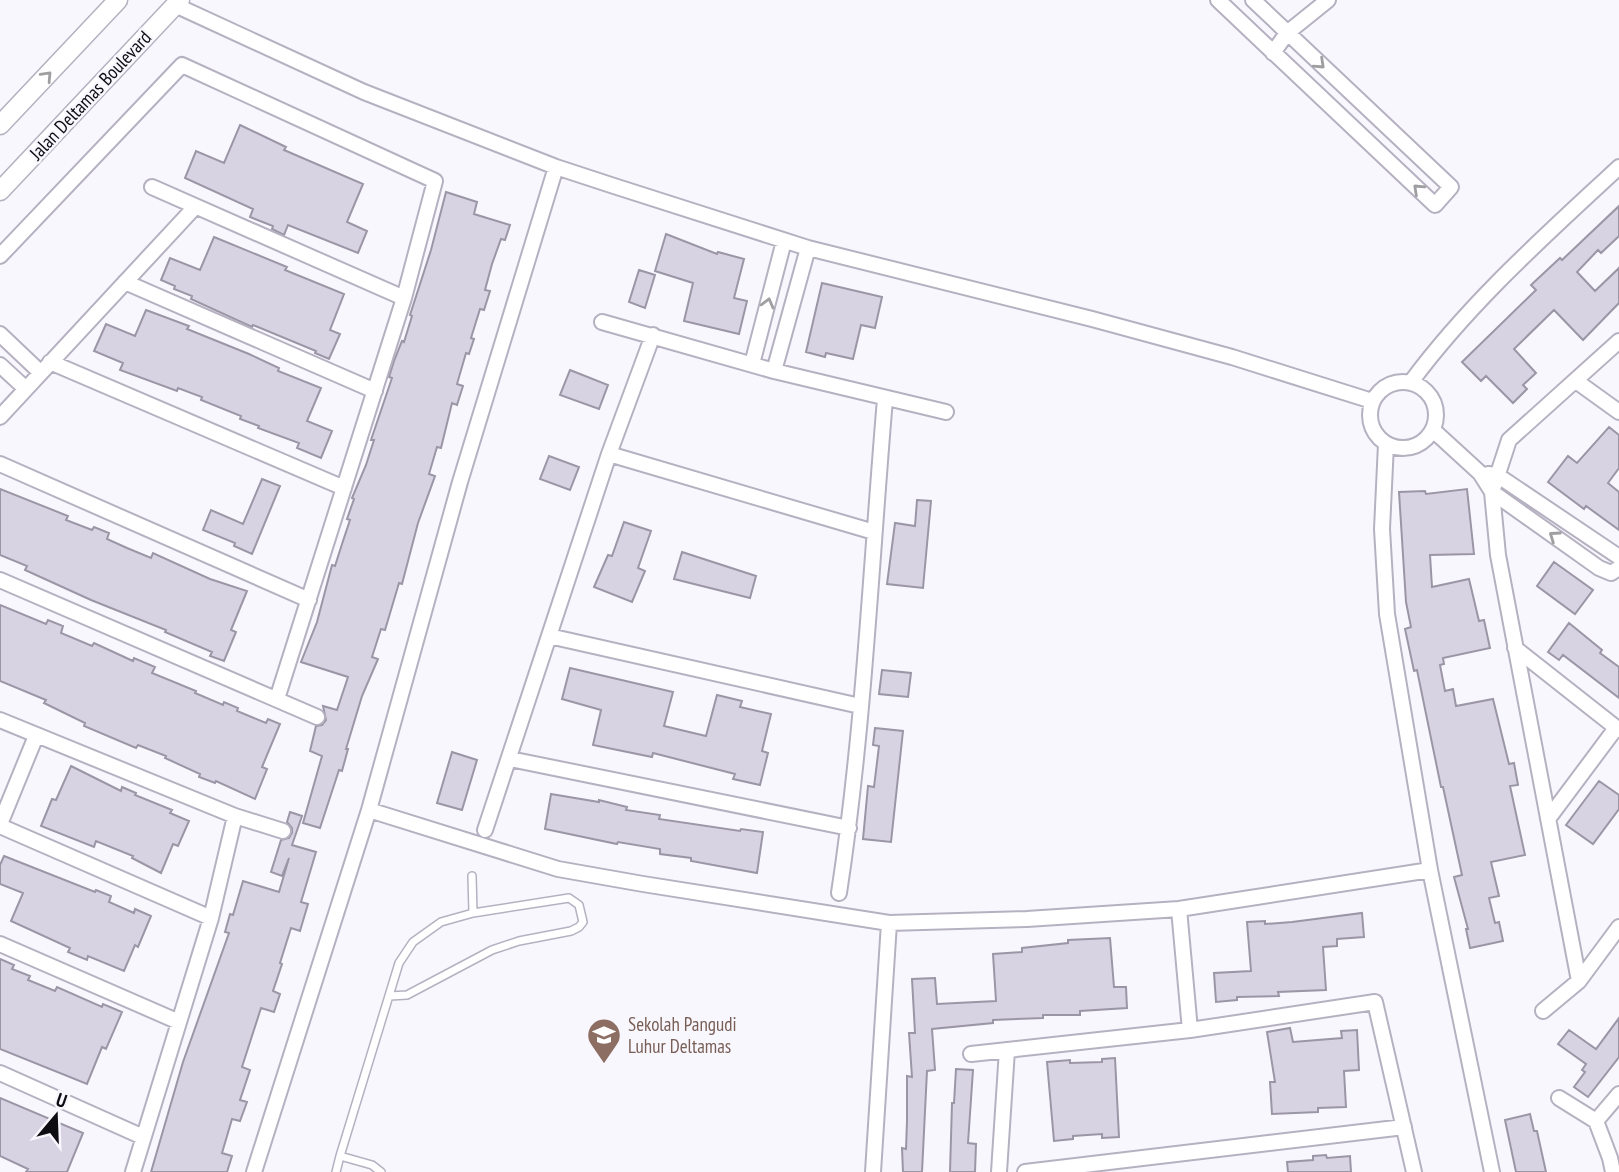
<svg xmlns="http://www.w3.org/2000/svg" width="1619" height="1172" font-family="'PT Sans Narrow',sans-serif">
	<rect width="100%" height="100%" fill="#f9f7fe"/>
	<path fill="#d8d3e3" stroke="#9b96a6" stroke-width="2" d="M240,125l46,22 -2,3 79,34 -16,38 20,9 -9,22 -70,-28 -4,10 -12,-6 1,-3 -23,-9 3,-8 -68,-31 11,-27 28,12z
		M446,192l31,10 -3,12 36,11 -5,15 -4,-1 -9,25 -7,26 5,1 -6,19 -4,-1 -9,29 3,1 -5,15 -3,-1 -9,31 6,2 -6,19 -5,-2 -11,45 -4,-1 -8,27 6,2 -17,47 -16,61 -3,-1 -14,47 -4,-1 -9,28 6,2 -16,37 -16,53h2l-6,22 -3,-1 -19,58 -17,-5 19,-67 -12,-5 6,-25 6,-1 4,-5 -3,-14 14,4 11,-33 -47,-15 16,-40 15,-57 3,1 7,-22 8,-24 -3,-1 7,-20 -2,-1 14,-33 8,-25h-3l21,-62 -3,-1 5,-16 8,-20 2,1 8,-26 -2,-1 21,-65z
		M1619,206v30l-18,17 -3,-3 -21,22 18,19 24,-23v35l-36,37 -29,-30 -40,39 22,24 -13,12 4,4 -14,14 -27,-27 -5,5 -19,-19 74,-72 -5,-5 29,-27 2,2z
		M666,234l51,20 1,-2 26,7 -10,39 13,3 -8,33 -55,-13 9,-38 -38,-12z
		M214,237l73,30 -2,3 59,24 -14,36 10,4 -11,25 -14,-6 1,-2 -63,-26 -1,2 -61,-28 1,-3 -18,-7 1,-3 -14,-6 9,-22 30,12z
		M639,270l16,5 -10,33 -16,-6z
		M822,283l60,14 -7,31 -14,-3 -8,34 -27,-6 -1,4 -19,-5z
		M146,310l43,16 -2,3 62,25 30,14 -1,3 43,17 -14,33 25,10 -11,27 -24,-10 2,-5 -41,-15 1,-2 -19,-7 1,-3 -40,-16 1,-3 -24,-9 -1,3 -57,-21 3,-7 -29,-12 12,-27 29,12z
		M570,370l38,15 -9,24 -39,-14z
		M1609,427l10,8v33l-11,15 11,9v38l-33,-24 -2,3 -36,-27 20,-26 9,7z
		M549,456l30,11 -9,23 -30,-11z
		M262,479l18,7 -28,68 -18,-8 1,-3 -32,-13 8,-20 32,14z
		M0,489l68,27 -2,4 26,10 2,-3 15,6 -2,6 20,9 24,10 2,-5 57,26 37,12 -16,39 5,2 -12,29 -14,-5 2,-4 -47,-20 1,-2 -75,-30 -66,-30 2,-4 -27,-11z
		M1467,489l7,65 -44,1 2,32 37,-8 10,42 5,-1 6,28 -47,10 1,6 -4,1 5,26 8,-2 3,17 37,-7 16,65 5,-1 4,22 -8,1 15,69 -34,7 8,34 -10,2 6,25 4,-1 4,19 -33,7 -4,-19h2l-14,-52 8,-2 -19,-88h-2l-24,-117 -3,1 -9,-42 6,-2 -5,-25 -7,-110 26,-1 1,3z
		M917,500l14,1 -8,87 -36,-4 8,-61 20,3z
		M624,522l27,9 -13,37 7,3 -13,31 -38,-15 14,-32 4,1z
		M682,552l74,24 -6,22 -76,-19z
		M1554,562l39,28 -18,24 -38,-28z
		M0,605l46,19 2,-4 15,6 -2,7 31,13 2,-3 39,18 1,-3 21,9 -3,6 44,18 -1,2 28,12 1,-3 14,6 -1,3 29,12 2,-4 12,5 -18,43 5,2 -12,30 -39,-18 -1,2 -16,-6 1,-3 -35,-16 1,-2 -28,-11 -2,3 -52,-22 1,-3 -41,-20 2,-3 -46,-19z
		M1569,623l33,27 -2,3 19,14v31l-56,-43 -4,5 -11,-8z
		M570,668l103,24 -9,34 42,10 11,-41 25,6 -2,6 31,7 -9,37 6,2 -8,32 -27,-6 2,-5 -82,-21 -1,4 -59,-12 8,-35 -39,-11z
		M882,670l29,3 -3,24 -29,-3z
		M875,728l28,3 -12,111 -28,-3 5,-53 6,1 5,-41 -6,-1z
		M452,752l25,8 -15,50 -25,-7z
		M71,766l50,25 1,-4 14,6 -1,2 37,15 -2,3 19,8 -11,25 -5,-2 -12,29 -29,-15 1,-2 -37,-15 -2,6 -53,-21 11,-27 4,1z
		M1599,781l20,14v14l-26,35 -27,-19z
		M551,794l48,8v-2l28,7 -1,3 34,5 -1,4 81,12 1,-2 22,3 -6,41 -66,-12v-3l-31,-4v-5l-42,-7 -1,2 -72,-15z
		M290,812l12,4 -10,29 24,7 -15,50 7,2 -8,27 -9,-3 -11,35 2,1 -9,27 7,3 -6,18 -13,-4 -19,59 8,3 -10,30 7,2 -7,19 -8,-2 -10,34 10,3 -5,16h-76l32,-110 46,-129 -4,-1 5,-18 3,1 10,-34 36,11 10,-34 -7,18 -11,-4 10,-32 8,-2 3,-5v-5l-5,-6z
		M4,856l91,36 1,-2 15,6 -2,6 25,11 1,-4 16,7 -13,31 -3,-2 -11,26 -36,-15 -1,4 -19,-8 2,-4 -59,-27 12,-28 -23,-9v-19z
		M1362,913l2,24 -27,2v7l-14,1 3,43 -48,2 1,4 -42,1v3l-21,2 -2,-29 37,-2 -4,-49 18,-1v3l27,-2z
		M1110,938l4,49h12l1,21 -47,3v4h-37v3l-50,2v3l-61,6 3,41 -8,1 -5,101h-19l-1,-24 4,1 1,-28v-45l5,1 -3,-44h6l-3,-54 23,-1 2,26 59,-3 -3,-47 29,-2v-4l46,-5v-3z
		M0,959l14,6 -2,4 18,7 -2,4 27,11 2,-4 45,20 1,-3 19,8 -16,37 -4,-2 -15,37 -87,-35z
		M1619,1018v39l-31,40 -14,-10 11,-15 -3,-2 4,-6 -28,-20 11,-14 27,19z
		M1290,1028l3,14 49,-4 -1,-7 16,-1 2,40 -15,1 2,36 -28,1v4l-46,2 -2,-32h5l-8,-50z
		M1115,1058l4,79 -17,1v-4l-29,2v3l-19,2 -7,-79 23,-2v3l32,-1v-3z
		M956,1069l17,1 -5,73 8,1 -1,28h-25l2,-69h2z
		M0,1098l83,35 -16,39h-41l2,-3 -28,-13z
		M1530,1114l4,17h3l9,41h-30l-11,-52z
		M1326,1155l1,3 23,-2 1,16h-63l-1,-10 26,-2v-4z"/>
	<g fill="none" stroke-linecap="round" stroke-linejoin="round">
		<g stroke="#b6b1c1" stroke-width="10">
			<path id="service" d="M472,876l1,37
				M340,1156l32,9 9,7
				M336,1172l4,-16 59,-193 14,-21 28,-20 32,-9 96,-15 10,7 4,17 -4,5 -8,4 -52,10 -27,9 -85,45 -17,1"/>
		</g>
		<g stroke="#b6b1c1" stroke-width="18">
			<path id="minor" d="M1218,0l217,205 16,-18 -198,-187
				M175,5l189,87 192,75 58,19 194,62 284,71 140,38 140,44
				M1273,53l14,-20 41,-33
				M152,187l252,111
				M0,256l182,-191 253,116 -31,117 -127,401
				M125,282l250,109
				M602,322l172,49 172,41
				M0,334l41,39
				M50,362l294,126
				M752,364l32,-123
				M0,365l26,24
				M774,371l34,-123
				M1576,381l43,31
				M1370 415a33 33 0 1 1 66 0a33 33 0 1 1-66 0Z
				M1411,382c60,-81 135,-147 208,-215
				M0,417l195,-210
				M1433,430l47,43 12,19 107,76 12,5 8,-5
				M1386,444l-4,85 5,85 43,256 62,302
				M609,454l265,78
				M0,464l309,136
				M1488,474l9,1 122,82
				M0,580l317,137
				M549,636l311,70
				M1515,648l104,82
				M0,720l235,96 48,15
				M510,759l339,69
				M369,810l189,59 85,15 246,39 138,-4 152,-10 251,-39
				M1548,819l68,-91
				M0,824l36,-88
				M0,826l211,92
				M485,830l124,-376 44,-119
				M839,893c25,-163 32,-330 46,-494
				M1179,909l11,121
				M0,944l179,78
				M1579,981l-81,-426 -6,-63 17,-52 110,-99
				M1543,1011l36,-30 40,-54
				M971,1054l219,-24 185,-28 39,170
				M0,1073l143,64
				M1559,1098l37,23
				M133,1172l78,-254 24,-102
				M254,1172l115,-362 91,-328 96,-315
				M873,1172l16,-249
				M999,1172l8,-122
				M1025,1172l379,-45
				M1613,1172l-3,-14 -14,-37 23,-27"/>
		</g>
		<g stroke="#b6b1c1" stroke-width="21">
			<path id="tertiary" d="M0,125l118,-125
				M0,191l180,-191"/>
		</g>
		<use href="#service" stroke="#fff" stroke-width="7"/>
		<use href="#minor" stroke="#fff" stroke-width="14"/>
		<use href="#tertiary" stroke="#fff" stroke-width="18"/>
	</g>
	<defs><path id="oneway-chevron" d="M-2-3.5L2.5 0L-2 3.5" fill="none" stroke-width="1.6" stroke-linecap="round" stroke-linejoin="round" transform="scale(1.75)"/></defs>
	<g stroke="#9f9ea0">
		<use href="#oneway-chevron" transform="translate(1320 64) rotate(43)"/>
		<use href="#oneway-chevron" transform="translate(47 76) rotate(-47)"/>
		<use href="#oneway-chevron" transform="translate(1418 189) rotate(-137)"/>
		<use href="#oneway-chevron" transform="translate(768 303) rotate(-75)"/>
		<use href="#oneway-chevron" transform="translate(1554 536) rotate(-145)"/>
	</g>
	<defs>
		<g id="school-pin" transform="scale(1.75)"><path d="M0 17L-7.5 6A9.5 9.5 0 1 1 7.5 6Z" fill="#8d6e63" stroke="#f9f7fe"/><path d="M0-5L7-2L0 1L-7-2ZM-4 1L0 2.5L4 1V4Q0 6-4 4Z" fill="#fff"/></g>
	</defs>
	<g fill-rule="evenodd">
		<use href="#school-pin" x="604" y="1035"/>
	</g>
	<g text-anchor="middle" stroke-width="5" stroke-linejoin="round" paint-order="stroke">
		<g font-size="19" fill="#0e0d12" stroke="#f9f7fe">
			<text transform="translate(90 95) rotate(-47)" y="7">Jalan Deltamas Boulevard</text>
		</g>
		<g font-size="19" fill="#785e54" stroke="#f9f7fe" text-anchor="start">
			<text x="628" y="1031">Sekolah Pangudi<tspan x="628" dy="22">Luhur Deltamas</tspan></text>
		</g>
	</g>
	<g transform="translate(56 1116) rotate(19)" stroke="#f9f7fe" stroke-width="5" paint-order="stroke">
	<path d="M0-5L12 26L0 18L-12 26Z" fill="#0e0d12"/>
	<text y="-10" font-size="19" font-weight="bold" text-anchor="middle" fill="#0e0d12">U</text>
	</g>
</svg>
